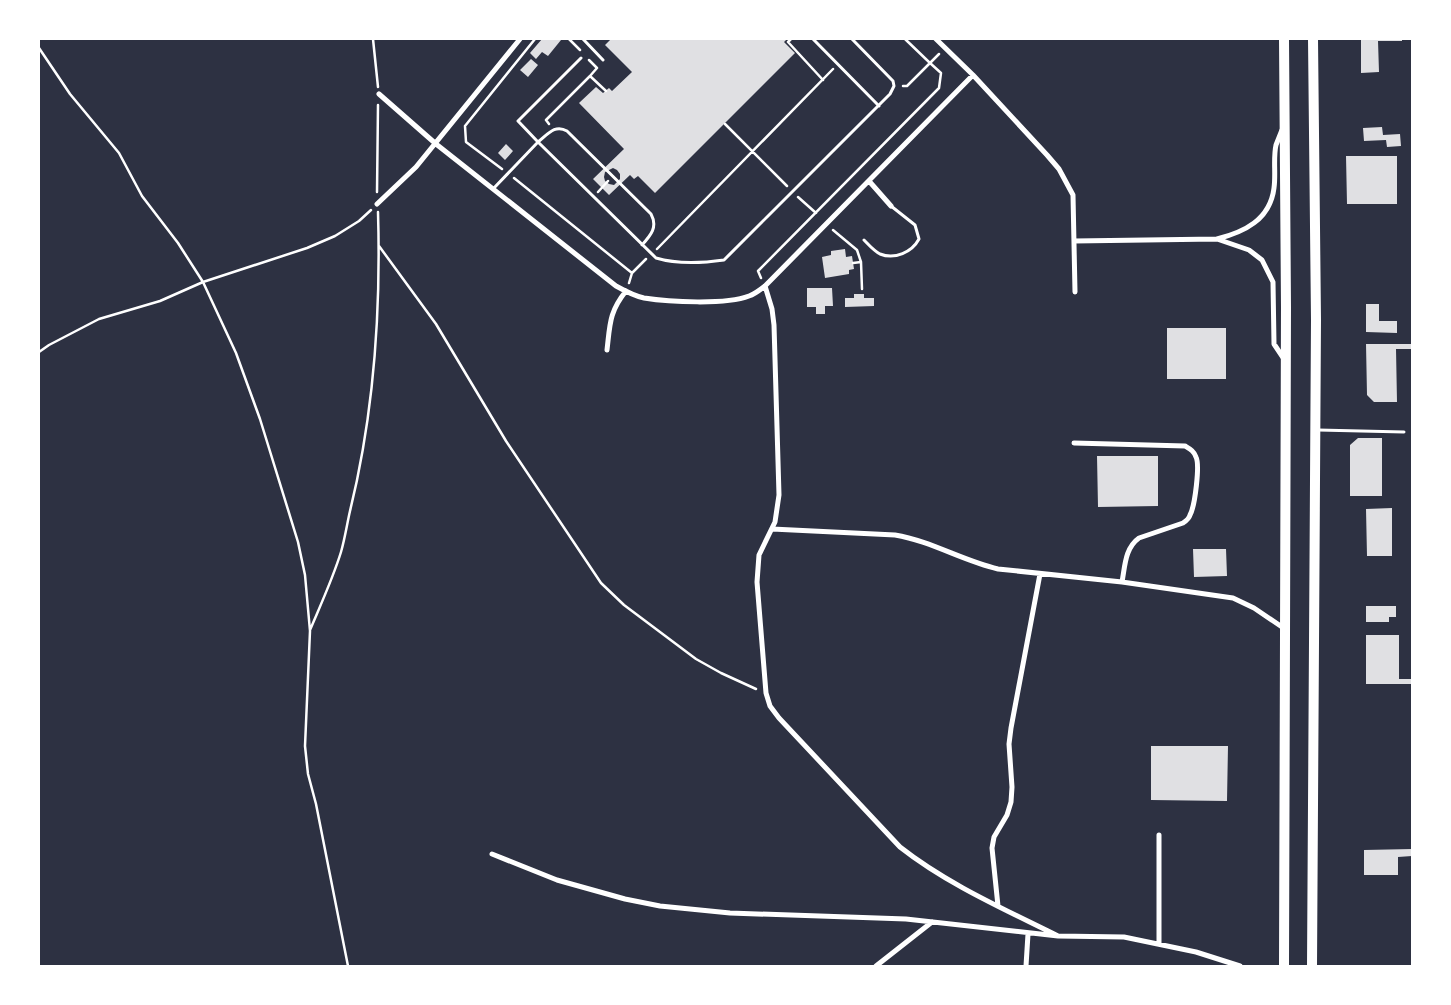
<svg xmlns="http://www.w3.org/2000/svg" width="1451" height="1005" font-family="'Crimson Pro',serif">
	<rect width="100%" height="100%" fill="#2d3142"/>
	<path fill="#e0e0e3" fill-rule="evenodd" d="M542,39h17l2,1 -13,16 -6,-4 -6,7 -6,-6z
		M611,39h176l-3,3 11,11 -140,140 -17,-17 -4,3 -4,-4 -21,20 -16,-16 31,-30 -45,-46 17,-16 7,6 6,-5 3,3 20,-19 -27,-27zM613,168l4,2 3,4v5l-6,6 -5,-1 -4,-3 -1,-4 1,-5z
		M1361,39h41v2h-24l1,31 -18,1z
		M531,59l7,6 -10,12 -8,-7z
		M1382,127l1,8 17,-1 1,12 -14,1 -1,-7 -22,1 -1,-13z
		M506,144l7,7 -8,9 -7,-7z
		M1346,156h51v48h-50z
		M845,249l1,8 6,-1 2,13 -5,1v4l-24,4 -3,-21 9,-2v-4z
		M807,288h25l1,18h-8v8h-9v-7h-9z
		M854,294h10v4h10v8l-29,1v-9h9z
		M1366,304h13v17h18v12l-31,-1z
		M1167,328h59v51h-59z
		M1366,344h46v5h-16l1,53h-23l-7,-7z
		M1358,438h24v58h-32v-51z
		M1097,456h61v50l-60,1z
		M1392,508v48h-25l-1,-47z
		M1193,549h33l1,27 -33,1z
		M1366,606h30v11h-7v5h-23z
		M1366,635h33v44h13v5h-46z
		M1151,746h77l-1,55 -76,-1z
		M1412,849v7l-14,1v18h-34v-25z"/>
	<g fill="none" stroke-linecap="round" stroke-linejoin="round">
		<path stroke="#fff" stroke-width="2.5" d="M373,39l5,48
			M569,39l11,11
			M791,39l-3,3 35,38
			M39,48l31,46 49,59 23,43 36,47 25,39 33,71 24,66 38,123 7,33 5,56 -5,115 3,28 8,30 32,162
			M589,60l8,8 -7,8 16,15
			M903,86h4l23,-23 -25,-24
			M549,124l-3,-4 44,-44
			M725,124l62,62
			M502,169l-36,-27 -1,-16 70,-87
			M514,178l118,95
			M377,192l1,-87
			M598,192l10,-11
			M798,197l18,16
			M833,230l24,20 4,12 -8,1
			M379,246l57,78 70,117 95,142 23,22 72,54 25,14 35,16
			M657,249l176,-180
			M861,262l1,27
			M761,278l-3,-7 181,-183 2,-15 -11,-10 9,-9
			M629,283l3,-10 14,-14
			M39,352l10,-7 50,-26 61,-18 43,-19 104,-34 28,-12 24,-15 12,-11
			M310,630c11,-26 23,-52 31,-78 4,-14 6,-28 9,-41 24,-98 31,-198 28,-299"/>
		<path stroke="#fff" stroke-width="3" d="M583,39l20,21
			M813,39l66,67
			M581,58l-63,63 20,21c10,-8 17,-18 29,-11l84,83c7,13 0,21 -9,31
			M493,189l45,-47 118,116c20,6 47,5 68,2l166,-166 4,-8 -1,-5 -41,-42
			M864,240c4,4 10,11 16,14 15,6 32,-2 39,-15l-4,-14 -24,-19
			M1318,430l86,2"/>
		<path stroke="#fff" stroke-width="5" d="M936,39l37,36 74,80 12,14 14,26 2,97
			M379,94l57,50 180,142c9,5 18,10 28,12 25,4 82,7 105,-2 6,-2 11,-6 16,-10l208,-211
			M1282,130c-2,5 -4,10 -6,15 -3,13 0,29 -2,43 -4,32 -30,44 -57,51l32,11 13,10 11,22 1,62 10,15
			M869,181l22,25
			M377,204l39,-37 104,-128
			M1074,241l143,-2
			M765,286l7,23 2,16 5,170 -4,27 -16,33 -2,27 9,111 4,13 9,12 121,129c47,37 104,62 158,89
			M607,350c3,-25 2,-38 19,-59
			M1074,443l111,3c5,3 9,5 11,11 4,8 -1,49 -6,58 -1,4 -4,6 -7,8l-44,15c-14,10 -14,28 -17,44
			M772,529l123,6c36,6 68,26 103,34l124,13 111,16 21,10 31,21
			M1159,835v109
			M492,854l65,26 68,19 35,7 70,7 176,6 152,17 66,1 72,15 44,14
			M998,906l-6,-58 2,-11 13,-22 4,-13 1,-15 -3,-43 2,-16 29,-154
			M876,966l56,-44
			M1026,966l2,-32"/>
		<path stroke="#fff" stroke-width="10" d="M1284,966l2,-659 -2,-268
			M1312,966l4,-646 -3,-281"/>
	</g>
	<rect width="1451" height="1005" fill="none" stroke="#ffffff" stroke-width="80"/>
</svg>
